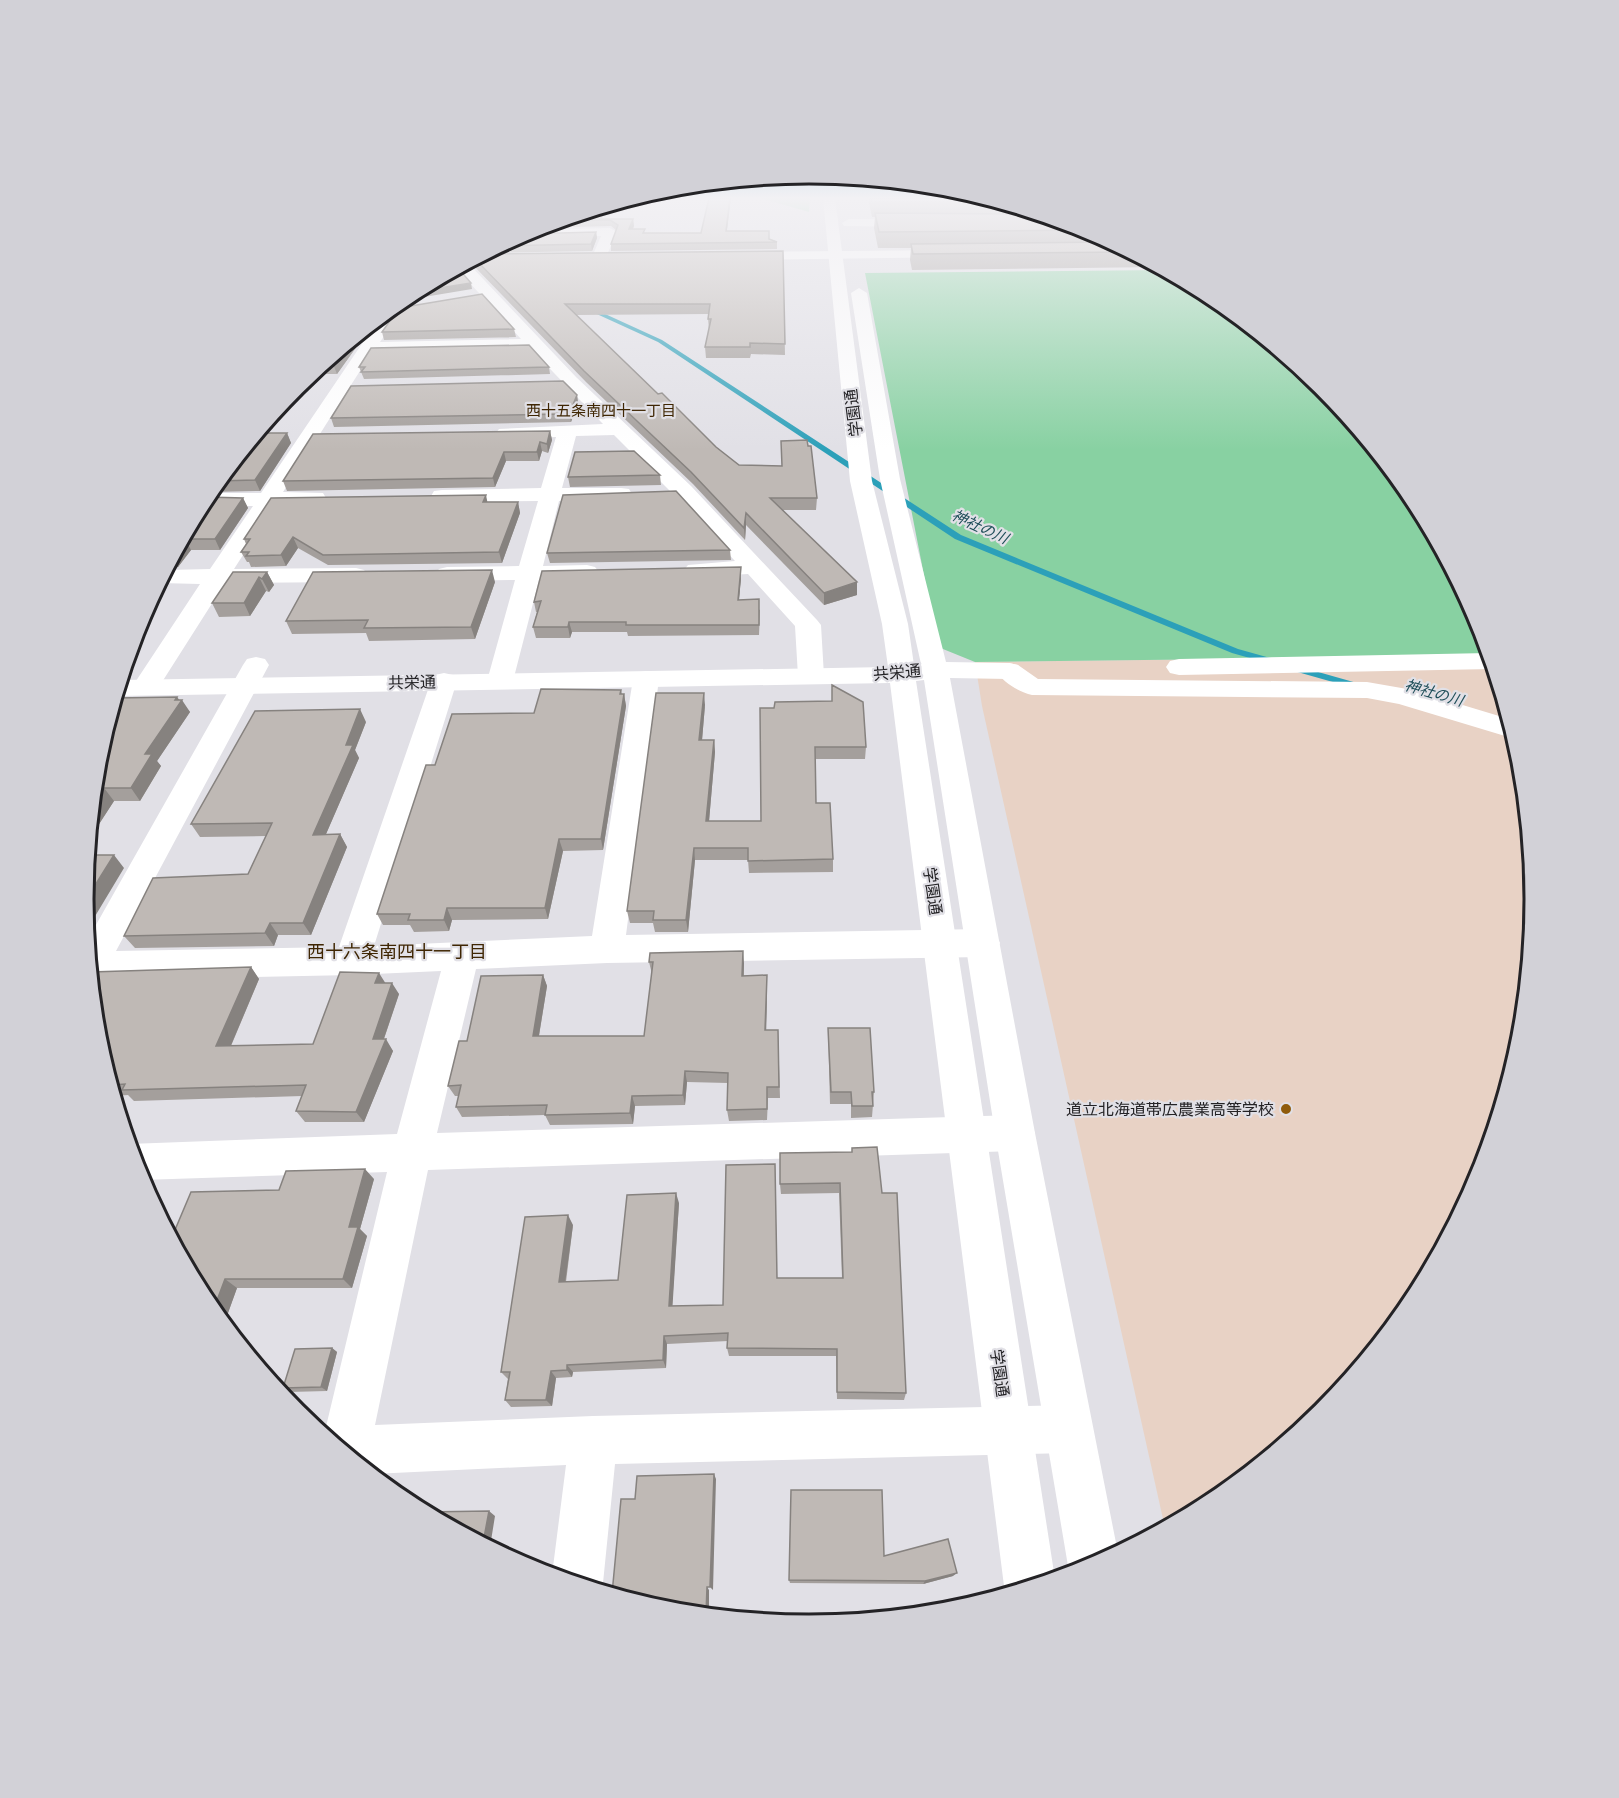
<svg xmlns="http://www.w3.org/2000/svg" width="1619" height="1798" font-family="Lora,'Noto Sans JP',serif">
	<rect width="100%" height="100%" fill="#e1e0e6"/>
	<path fill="#e8d2c5" d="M1490,656l31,102 14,141 -14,142 -41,136 -67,125 -91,110 -110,90 -47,26 -183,-822 -7,-44z"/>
	<path fill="#88d1a2" d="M760,198h50l-1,14z
		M1164,270l49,26 110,90 90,110 67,126 10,34 -515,6 -37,-15 -73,-374z"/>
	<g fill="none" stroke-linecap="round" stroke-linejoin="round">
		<path fill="#2ca0b9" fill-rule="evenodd" d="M588,308h4l70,32 299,195 277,114 36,10 1,2 -4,3 -39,-11 -277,-114 -297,-197 -70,-32z
			M1297,666l60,17 1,2 -4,3 -60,-17v-4z"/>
		<path fill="#fff" fill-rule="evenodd" d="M849,219h70l7,4 -7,4 -75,-1 -2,-3z
			M610,228l7,4 -11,25 -7,4 -7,-4 9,-21 -78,2 -5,-2 12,-6z
			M954,250l5,1 2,3 -2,3 -221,3 -7,-4 7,-4z
			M468,263l108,114 115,109 126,134 4,5 3,51 -4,6 -9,2 -9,-2 -4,-6 -3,-50 -47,-52 -52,3 -8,-2 -4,-5 4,-5 47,-4 -60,-65 -61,-61 -38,1 -14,52h59l8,1 3,5 -3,5 -8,1 -62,1 -16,65 44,-1 8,2 4,5 -4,5 -56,3 -26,101 -4,6 -9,2 -9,-2 -4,-6 28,-101 -68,1 -8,-2 -4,-5 4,-5 8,-2 72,-1 19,-65 -96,1 -8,-1 -3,-5 3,-5 8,-1 99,-2 15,-51 -50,2 -7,-2 -3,-4 3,-4 104,-5 -72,-75 -159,3 -89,140 40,1 3,5 -3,5 -48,2 -41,64 122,-1 8,2 4,5 -4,5 -8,2 -131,1 -70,110 -10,2 -10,-2 -3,-6 68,-103 -40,-1 7,-13 43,-1 43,-63h-52l7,-13h53l119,-176 15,-12 7,5 -22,32 141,-3 -64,-70z
			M1489,653l5,15 -2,1 -313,6 -9,-2 -4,-6 4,-6 9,-2z
			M256,657l9,2 4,6 -153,286 223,-4 92,-266 4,-6 9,-2 9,2 4,6 -83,265 218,-10 41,-257 4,-6 9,-2 9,2 4,6 -33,256 357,-6 12,4 5,10 -5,10 -12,4 -376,6 -131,6 -39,164 578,-18 14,5 6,13 -6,13 -14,5 -587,19 -53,255 218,-9 476,-11 17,7 7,17 -7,17 -17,7 -454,11 -12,119 -3,7 -48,-15 14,-110 -194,9 -48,-39 63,-263 -246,8 -12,-36 268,-10 44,-163 -89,4 -260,5 -4,-41 155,-274 4,-6z
			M1009,663l9,2 20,14 329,3 46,8 96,29 6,20 -116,-35 -32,-6 -335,-3c-13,-3 -28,-12 -36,-24l4,-6z"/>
		<path fill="#fff" fill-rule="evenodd" d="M823,198h12l37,283 36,143 6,41 7,-1 -41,-185 -29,-186 8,-5 8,5 33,186 46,183 63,1 9,2 4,6 -4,6 -9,2 -59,-1 85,455 83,420 -31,16 -16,5 -3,-8 -73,-433 -71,-453 -8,1 139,898 -48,15 -3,-8 -114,-903 -773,13 5,-16 766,-13 -6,-43 -32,-143z"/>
	</g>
	<path fill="#a49f9c" d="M869,198h116l102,31 72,38 -247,3 -2,-10 1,-12h-33l-4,-20 1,-11h-3l-3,-14z
		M580,214l22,1 1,4h30l1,7 -1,3 12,4h56l26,-2 43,8 7,3v7l-166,2v-7l5,-14 -5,-4 -76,2z
		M596,232l1,6 -5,13 -105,2 35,-19z
		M783,251l2,104 -34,-1 -1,4h-44l-1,-11 4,-17 -1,-11 1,-5 -133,1 82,79 58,53 23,18 78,33 -1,12h-33l74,85 -33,10 -78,-80 -1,15 -52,-56 -107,-102 -114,-118v-3l12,-7z
		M375,321l-38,53h-26z
		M514,329l2,8 -132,3 -2,-8z
		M359,367h190l1,7 -186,5z
		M577,395l1,8 -7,19 -237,5 -3,-9z
		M550,431l2,9 -4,13 -6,-2 -3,10h-33l-11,26 -208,4 -4,-10z
		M258,433h29l4,10 -31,48 -50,1z
		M660,475l1,10 -91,2 -2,-10z
		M206,497l37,1 5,10 -28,42h-29l-13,17 -11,2z
		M488,502h30l2,11 -18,50 -174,2 -30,-17 -12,18 -35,1 -2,-5h-2l-6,-10 5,-8 -2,-5z
		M730,550l1,10 -181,3 -3,-10z
		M267,572l7,13 -5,7 -3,-1 -16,25 -31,1 -7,-14z
		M741,578l-2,22 21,10 -1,25 -131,1 -1,-4h-55l-2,6h-34l-3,-11 4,-15h-1l-2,-10z
		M495,582l-20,57 -106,2 -3,-8 -74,1 -6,-13z
		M832,685l34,62 -1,12h-50l1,44 17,56v13l-84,1 -1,-13h-53l-7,72h-33l-2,-9h-23l-3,-12 78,-206 -3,35h12l1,12 -6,69h52l13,-113 58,-7z
		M622,694h2l2,12 -23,144 -40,1 -15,68 -96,1 -3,11 -35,1 -4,-7h-27l-6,-11 58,-149 99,-52z
		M177,697l13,15 -33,49 4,5 -21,35h-26l-24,37 8,-81z
		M366,722l-11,28 4,8 -33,76h14l7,13 -36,88h-33l-4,11 -139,2 -11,-12 124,-62 18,-38 -66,1 -9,-13z
		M649,962l95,1v13l23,11 -1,43h12l2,68h-12l-1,22 -38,1 -2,-11 1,-27 -41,-1 -2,23 -50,1 -2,18 -83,1 -5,-10 -83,2 -6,-10 3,-11h-4l-7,-10 19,-45 76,-66 4,11 -8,50h105l8,-62z
		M251,967l8,12 -28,67 82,-2 72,-61 14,11 -15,45 9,12 -29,71h-59l-9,-11 6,-15 -168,5 -6,-6 -13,1 -17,-56z
		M828,1028l46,64 -2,25 -21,1v-14h-21z
		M851,1152l55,241 -2,7 -67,-1 -1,-43h-107l-2,-8 1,-7 -61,3 -1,24 -93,4 -1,5 -16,1 -4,28 -41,1 -6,-7 3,-21 -7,-7 72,-147 -7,57 52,-2 61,-77 -7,103 51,-1 52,-141 2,114h65l-3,-85 -58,1 -1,-10z
		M374,1179l-14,50 7,7 -15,52h-115l-13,36 -18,-22 73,-112z
		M332,1348l5,4 -10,39 -38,1 -6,-4z
		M884,1556l69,20 -30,8 -133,-1 -1,-3z"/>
	<path fill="#86827f" d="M730,198h1l-5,40v-7z
		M633,219l1,7 -4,9 -1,-6z
		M596,232l1,6 -5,13 -1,-7z
		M471,283l1,6 -72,12 7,-5 7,-4z
		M375,321l-38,53 -4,-10 17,-22z
		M297,386l-34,42h-1z
		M577,395l1,8 -7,19 -2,-8z
		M550,431l2,9 -4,13 -1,-9z
		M287,433l4,10 -31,48 -5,-11z
		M540,442l2,9 -3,10 -2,-9z
		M504,452l2,9 -11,26 -2,-9z
		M486,495l2,10 -5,-3z
		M243,498l5,10 -28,42 -5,-11z
		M518,502l2,11 -18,50 -3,-11z
		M746,513v12l-1,15 -1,-12z
		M293,537l5,11 -12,18 -5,-11z
		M185,539l6,11 -13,17 -11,2 11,-21z
		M741,567v11l-3,32v-10z
		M492,570l3,12 -20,57 -4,-12z
		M267,572l7,13 -5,7 -7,-13z
		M259,577l7,14 -16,25 -6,-13z
		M161,580l4,5 -23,31z
		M857,582v13l-33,10v-12z
		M569,622l3,10 -2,6 -2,-11z
		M621,690l2,11 1,-7 2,12 -23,144 -2,-11z
		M704,693l1,12 -4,47 -2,-12z
		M177,697l3,5 2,-2 8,12 -33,49 4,5 -21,35 -9,-13 14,-34z
		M360,709l6,13 -11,28 4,8 -39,90 -7,-13 33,-90z
		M714,740l1,12 -7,81 -2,-12z
		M104,788l10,13 -24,37 3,-33z
		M340,834l7,13 -36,88 -8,-12z
		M559,839l4,12 -15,68 -3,-11z
		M694,848l1,12 -7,72 -2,-12z
		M114,855l10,13 -36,60 -1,-2 -3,-23z
		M447,908l5,12 -3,11 -5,-11z
		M270,923l8,12 -4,11 -9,-13z
		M743,951l1,12 -1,24 -1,-11z
		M251,967l8,12 -33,78 -10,-11z
		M379,973l7,11 -11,-1z
		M543,975l4,11 -10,61 -4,-11z
		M767,975v12l-1,54 -1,-11z
		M392,983l7,11 -19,56 -7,-11z
		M386,1039l7,12 -29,71 -8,-10z
		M685,1071l2,11 -2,23 -2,-10z
		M632,1096l3,10 -2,18 -3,-11z
		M365,1169l9,10 -14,50 7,7 -15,52 -9,-9 6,-52z
		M676,1193l3,10 -7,111 -3,-8z
		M568,1215l5,10 -9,66 -5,-9z
		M225,1279l12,9 -13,36 -11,-13z
		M664,1336l3,8 -1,24 -3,-8z
		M332,1348l5,4 -10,39 -6,-4z
		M567,1365l6,7 -1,5 -5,-7z
		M551,1371l5,7 -4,28 -6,-6z
		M714,1474l2,5 -3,111 -3,-3z
		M489,1511l6,5 -5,31 -7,-4z
		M957,1573l-4,3 -30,8 2,-3z
		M707,1587l2,3v25l-3,-1z"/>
	<path fill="#bfb9b5" stroke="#86827f" stroke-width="1.5" d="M709,198h21l-4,33h43v8l8,3 -166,2 7,-19 -8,-5 -52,1 22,-7 22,1 -2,4h33l-4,10h16l-2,4h58z
		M871,198h114l13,4h-126z
		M875,213l163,1 52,16 -211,2z
		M596,232l-5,12 -92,2 23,-12z
		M1111,242l19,10 -217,2 -2,-10z
		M783,251l2,93 -35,-1v4h-45l6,-28h-3l2,-15h-145l93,90 4,-1 54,54 23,18 43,1 -1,-25 26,-1 1,6h3l6,52h-47l87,84 -33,11 -78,-80 -2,15 -53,-56 -107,-101 -109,-112 9,-5z
		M458,268l13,15 -57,9z
		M482,294l32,35 -132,3 17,-24z
		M350,342l-17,22h-10z
		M529,345l20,22 -188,5 4,-5h-6l12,-19z
		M563,381l14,14 -8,19 -238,4 20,-32z
		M550,431l-3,13 -7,-2 -3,10h-33l-11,26 -210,3 30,-47z
		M258,433h29l-32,47 -37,1z
		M634,451l26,24 -92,2 7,-25z
		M676,491l54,59 -183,3 16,-58z
		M486,495l-3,7h35l-19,50 -176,3 -30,-18 -12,18 -35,1 3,-4h-8l9,-13h-6l27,-41z
		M206,497l37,1 -28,41h-30l-7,9z
		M741,567l-3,33 21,-1v26h-133v-3h-57l-1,5h-35l8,-26 -7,1 8,-31z
		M492,570l-21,57 -107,1 4,-8 -82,1 27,-49z
		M233,572h34l-5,7 -3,-2 -15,26h-32z
		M832,685l31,17 3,45h-51l1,56h14l3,56 -85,2v-13h-54l-8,72h-33l1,-9h-27l29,-218h48l-5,47h15l-8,81h55l-1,-113h14l1,-6 57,-1z
		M541,689l80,1 -1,4h4l-23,145h-42l-14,69h-98l-3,12h-36l2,-6h-33l49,-149h9l17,-51 82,-1z
		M177,697l-2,3h7l-37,54h7l-21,34h-27l-11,17 5,-48 18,-59z
		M360,709l-14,36h7l-40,90 27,-1 -37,89h-33l-5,10 -141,3 29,-58 95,-4 24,-51 -81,1 64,-113z
		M88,855h26l-30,48v-4z
		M743,951l-1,25 25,-1 -2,55h13l1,57h-12v22l-40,1 1,-37 -43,-2 -2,24 -51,1 -2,17 -85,2 2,-10 -91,2 5,-22 -13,1 11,-45h8l14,-65 62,-1 -10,61h111l9,-74h-4l1,-9z
		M251,967l-35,79 97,-2 27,-72 39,1 -4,10h17l-19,56h13l-30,73 -60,-1 10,-26 -184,5 3,-6 -14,1 -13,-45 -7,-68z
		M828,1028h42l4,64h-2l1,14h-21l-1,-14h-20z
		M877,1147l5,46h15l9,200 -69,-1v-43l-110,-1 1,-15 -64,3 -1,24 -96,5v5l-16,1 -5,29h-41l5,-28h-9l24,-155 43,-2 -9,67 59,-2 9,-85 49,-2 -7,113 54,-1 3,-140 49,-1 2,114h66l-3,-95 -60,1v-31l72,-1v-4z
		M365,1169l-16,58h9l-15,52h-118l-12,32 -7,-9 -34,-65 19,-45 88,-2 7,-19z
		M332,1348l-11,39 -38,1 12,-39z
		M714,1474l-4,113h-3l-1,27 -38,-4 -56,-16 9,-95h14l2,-23z
		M791,1490h91l2,66 64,-17 9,34 -32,8 -136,-1z
		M489,1511l-6,32 -59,-31z"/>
	<linearGradient id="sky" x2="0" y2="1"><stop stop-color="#5dacd5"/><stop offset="0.44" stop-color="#f2f1f4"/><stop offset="1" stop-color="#f2f1f4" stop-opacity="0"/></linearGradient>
	<rect width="1619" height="450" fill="url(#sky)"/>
	<circle fill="#8f5b0b" stroke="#e1e0e6" stroke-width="2" cx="1286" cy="1109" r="6"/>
	<g text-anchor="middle" stroke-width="4.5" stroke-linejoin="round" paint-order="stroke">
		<g font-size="15" fill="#3f2603" stroke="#e1e0e6">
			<text x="601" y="416">西十五条南四十一丁目</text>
		</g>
		<g font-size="15" font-style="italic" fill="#1f4e59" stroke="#e1e0e6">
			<text transform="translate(980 527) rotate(25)" y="5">神社の川</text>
			<text transform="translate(1434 693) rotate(16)" y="5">神社の川</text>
		</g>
		<g font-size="16" fill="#242326" stroke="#e1e0e6">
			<text transform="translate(853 413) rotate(-97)" y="6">学園通</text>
			<text transform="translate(897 672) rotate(-5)" y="6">共栄通</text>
			<text transform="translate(412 682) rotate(-1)" y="6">共栄通</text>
			<text transform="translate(933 891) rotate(82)" y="6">学園通</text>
			<text transform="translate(1000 1373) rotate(82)" y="6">学園通</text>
		</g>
		<g font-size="16" fill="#242326" stroke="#e1e0e6" text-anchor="end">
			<text x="1274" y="1115">道立北海道帯広農業高等学校</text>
		</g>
		<g font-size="18" fill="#3f2603" stroke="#e1e0e6">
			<text x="397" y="958">西十六条南四十一丁目</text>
		</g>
	</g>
	<path d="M0 0H1619V1798H0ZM94 899a715 715 0 1 1 1430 0a715 715 0 1 1-1430 0Z" fill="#d2d1d7" fill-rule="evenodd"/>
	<path fill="none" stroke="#242326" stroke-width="3" d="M94 899a715 715 0 1 1 1430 0a715 715 0 1 1-1430 0Z"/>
</svg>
